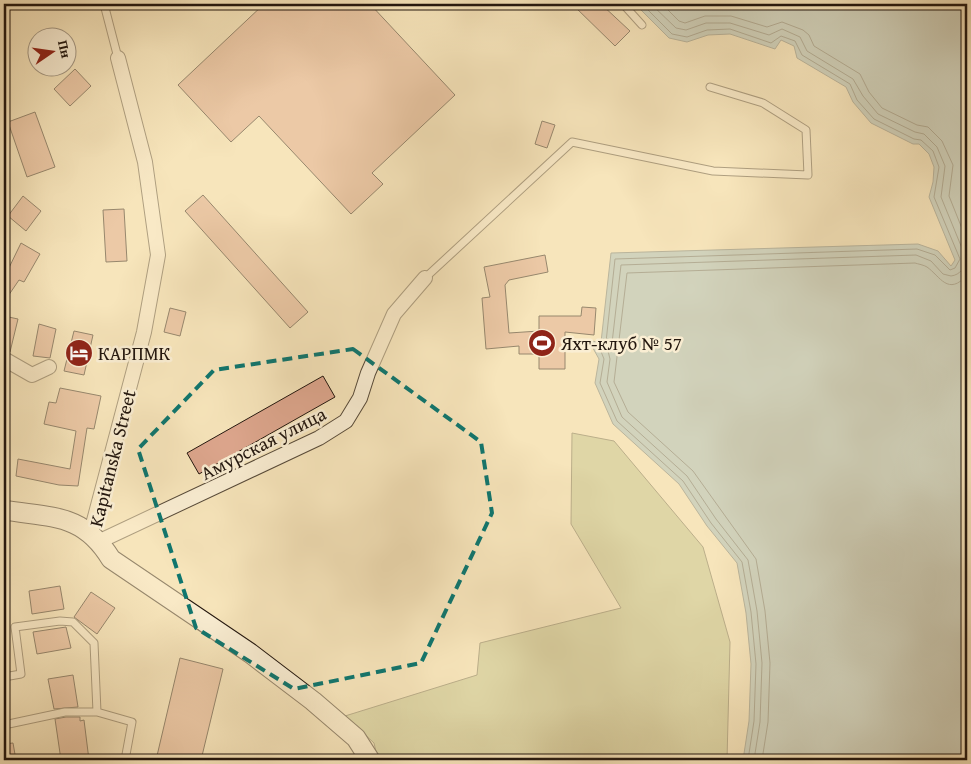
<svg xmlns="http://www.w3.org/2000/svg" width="971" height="764" font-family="'Gentium Book Plus',serif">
	<rect width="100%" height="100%" fill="#f7e5bb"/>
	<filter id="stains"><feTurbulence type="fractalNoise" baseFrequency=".004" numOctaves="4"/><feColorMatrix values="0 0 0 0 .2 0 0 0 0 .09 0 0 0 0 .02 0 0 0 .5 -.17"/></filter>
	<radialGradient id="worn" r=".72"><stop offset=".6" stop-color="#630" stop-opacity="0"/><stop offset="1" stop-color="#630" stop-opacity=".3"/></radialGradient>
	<path fill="#c2c38d" stroke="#726c4e" d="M572,433l42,8 89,106 27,95 -3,118h-349l-4,-17 -29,-27 132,-41 3,-32 141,-35 -50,-84z"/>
	<path fill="#a4bcbc" stroke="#707a76" d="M635,4h332v756h-224l6,-39 2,-57 -5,-51 -9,-50 -30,-37 -28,-42 -66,-60 -18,-41 4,-24 -10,-18 12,1 10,-89 307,-9 20,7 13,15 4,-6 -26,-63 4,-15 1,-15 -5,-13 -10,-10h-6l-42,-21 -18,-21 -7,-15 -49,-29 -3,-12 -13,-6 -6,9 -45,-15 -22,1 -21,7 -18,-4z"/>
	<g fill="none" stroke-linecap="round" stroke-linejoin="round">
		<path stroke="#636965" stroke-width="1" d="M642,4l30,30 15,3 20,-7 23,-1 41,14 10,-7 14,5 7,14 48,29 7,16 17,19 40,20 7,1 12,11 6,16 -5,30 26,62 -5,9 -5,2 -15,-15 -18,-6 -302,10 -9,83 -6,7 4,10 -4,24 17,38 66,60 28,42 31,39 9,50 5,52 -2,57 -6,39
			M651,4l25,24 10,2 20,-7h24l39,12 13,-6 18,8 7,14 46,28 10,17 15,18 37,18 9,2 13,13 8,19 -4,31 25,61c0,9 -6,17 -15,18l-8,-2 -12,-13 -15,-6 -295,10 -9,78 -4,8 2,8 -3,23 15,35 65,59 29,43 32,41 9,51 5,52 -2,59 -6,38
			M662,4l17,17 6,2 20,-7h26l36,11 15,-5 21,8 6,5 5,11 46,28 9,18 13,16 35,17 11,2 14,14 11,24 -4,31 18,45
			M762,760l6,-38 2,-59 -5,-52 -9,-52 -63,-88 -65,-59 -14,-30 13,-109 288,-10c3,1 9,2 12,4 13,9 21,30 40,8"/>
	</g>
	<path fill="#dda68d" stroke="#22160e" d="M264,4h106l85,91 -83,78 11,11 -32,30 -92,-98 -28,26 -53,-57z
		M572,4h29l29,27 -15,15z
		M75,69l16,17 -21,20 -16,-17z
		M35,112l20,55 -28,10 -19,-55z
		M542,121l13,4 -8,23 -12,-4z
		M203,195l105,117 -18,16 -105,-117z
		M23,196l18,15 -15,20 -18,-15z
		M124,209l3,52 -21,1 -3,-52z
		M21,243l19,11 -16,28 -5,-2 -15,22v-24z
		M545,255l3,17 -39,8 -4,5 4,48 30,-2v-15h42l1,-9 14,1 -2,27 -29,-3v37h-26v-15h-20v-8l-33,3 -4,-51 8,-1 -6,-30z
		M170,308l16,4 -6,24 -16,-4z
		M4,316l14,3 -8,33 -6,-2z
		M39,324l17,5 -6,29 -17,-2z
		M74,331l19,4 -9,40 -20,-4z
		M323,376l12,21 -136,77 -12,-21z
		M60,388l41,8 -7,33 -7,-1 -9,58 -19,-1 -43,-9 2,-17 52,10 6,-38 -32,-7 5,-22 7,1z
		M60,586l4,23 -32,5 -3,-23z
		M91,592l24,16 -18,26 -23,-17z
		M66,627l5,21 -34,6 -4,-22z
		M180,658l43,11 -22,91h-45z
		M73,675l5,32 -24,2 -6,-30z
		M66,717h14v4l4,-1 5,40h-28l-6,-41z
		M13,743l3,17h-12v-16z"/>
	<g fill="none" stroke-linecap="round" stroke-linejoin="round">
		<g stroke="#574a39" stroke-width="9">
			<path id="lane" d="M104,4l14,54
				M623,4l19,21
				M425,278l147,-136 141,29 95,4 -2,-45 -43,-27 -53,-16
				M4,677l17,-3 -6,-47 45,-6 13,1 21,21 3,69
				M4,725l61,-13h32l35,10 -7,38"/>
		</g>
		<g stroke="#574a39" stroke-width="16">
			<path id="street" d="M4,359l28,16 17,-8
				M91,532l53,-200 14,-77 -13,-93 -27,-104
				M100,541l219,-103 27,-17 14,-23 8,-25 26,-59 31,-36"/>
		</g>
		<g stroke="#22160e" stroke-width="21">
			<path id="secondary" d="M4,510c48,8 79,3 107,49l139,94 63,48 43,37 14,22"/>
		</g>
		<use href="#lane" stroke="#faeed3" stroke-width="7"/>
		<use href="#street" stroke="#faeed3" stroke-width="14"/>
		<use href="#secondary" stroke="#faeed3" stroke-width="19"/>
	</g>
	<path d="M0 0H971V764H0ZM353,349l128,93 11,71 -71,150 -127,26 -98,-61 -58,-179 76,-79z" fill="#f7e5bb" fill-opacity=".55" fill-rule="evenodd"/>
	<path fill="none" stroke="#0f766e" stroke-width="4" stroke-dasharray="10 6" stroke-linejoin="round" d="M353,349l128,93 11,71 -71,150 -127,26 -98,-61 -58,-179 76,-79z"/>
	<defs>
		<g id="stadium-disc" transform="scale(1.4375)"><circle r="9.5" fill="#8f2418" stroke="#faeed3"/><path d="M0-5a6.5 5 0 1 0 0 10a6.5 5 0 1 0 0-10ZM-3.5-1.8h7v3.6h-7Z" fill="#fff"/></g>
		<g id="hotel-disc" transform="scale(1.4375)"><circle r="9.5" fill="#8f2418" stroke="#faeed3"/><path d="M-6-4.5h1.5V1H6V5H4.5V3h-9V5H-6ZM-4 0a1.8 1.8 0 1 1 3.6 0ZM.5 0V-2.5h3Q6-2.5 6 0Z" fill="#fff"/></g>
	</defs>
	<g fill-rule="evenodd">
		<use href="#stadium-disc" x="542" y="343"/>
		<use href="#hotel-disc" x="79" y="353"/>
	</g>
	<g text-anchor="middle" stroke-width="5" stroke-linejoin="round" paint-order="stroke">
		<g font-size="19" fill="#22160e" stroke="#faeed3" text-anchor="start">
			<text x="561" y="350">Яхт-клуб № 57</text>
			<text x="98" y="360">КАРПМК</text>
		</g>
		<g font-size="19" fill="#22160e" stroke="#faeed3">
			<text transform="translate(263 443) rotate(-27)" y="7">Амурская улица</text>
			<text transform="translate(112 458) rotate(-76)" y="7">Kapitanska Street</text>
		</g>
	</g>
	<rect width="971" height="764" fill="none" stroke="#f7e5bb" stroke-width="20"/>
	<rect x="5" y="5" width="961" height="754" fill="none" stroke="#22160e" stroke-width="2.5"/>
	<rect x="10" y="10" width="951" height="744" fill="none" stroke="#22160e"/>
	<g transform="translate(52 52) rotate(77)"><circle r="24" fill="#faeed3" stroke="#a49884"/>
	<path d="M0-4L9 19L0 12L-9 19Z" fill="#8f2418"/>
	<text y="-8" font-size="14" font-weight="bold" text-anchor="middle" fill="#22160e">Пн</text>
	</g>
	<rect width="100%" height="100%" filter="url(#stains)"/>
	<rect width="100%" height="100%" fill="url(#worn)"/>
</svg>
